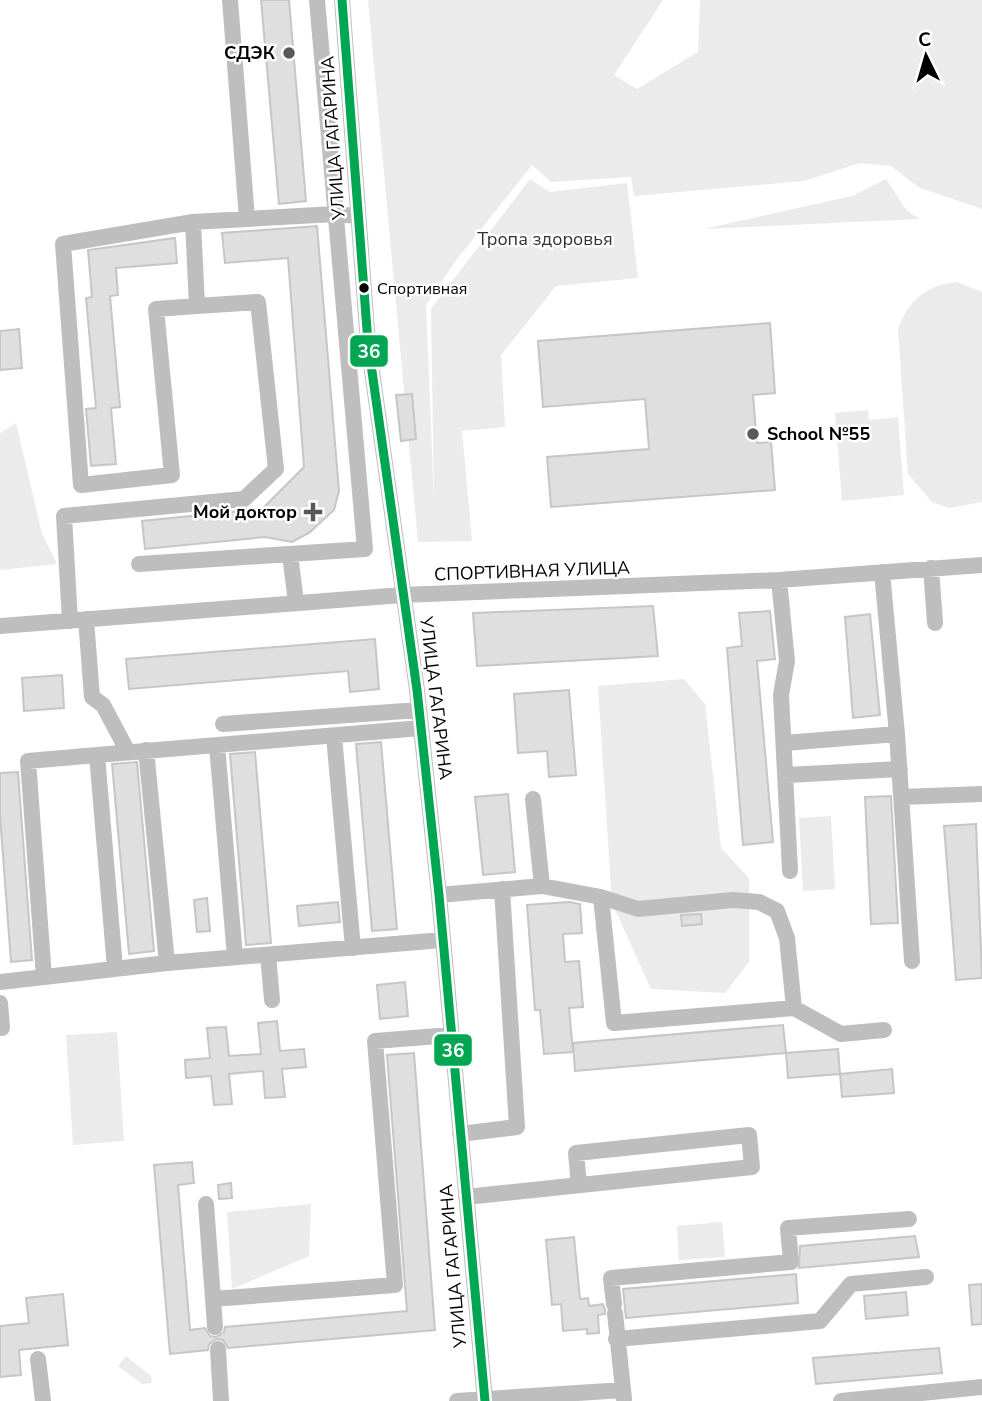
<svg xmlns="http://www.w3.org/2000/svg" width="982" height="1401" font-family="'Nunito Sans',sans-serif">
	<rect width="100%" height="100%" fill="#fff"/>
	<path fill="#ebebeb" d="M368,0h295l-49,75 23,14 61,-37 2,-52h282v209l-64,-22 -27,-21 -31,-3 -56,18 -170,15 -3,-19 -80,5 -19,-17 -78,98 -28,42 8,195 -3,-191 99,-130 20,13 77,-9 11,95 -82,8 -55,69 4,72 -43,4 10,110 -54,1z
		M886,179l21,32 13,8 -216,10 148,-33z
		M957,282l25,10v210l-33,6 -17,-6 -24,-28 -10,-144c9,-29 30,-46 59,-48z
		M868,410l1,10 29,-3 6,78 -62,6 -7,-88z
		M16,423l26,111 15,30 -57,6v-137z
		M684,679l21,25 16,144 28,30v84l-24,31 -74,-4 -39,-86 -14,-217z
		M831,816l4,73 -32,2 -4,-73z
		M117,1032l7,109 -51,4 -7,-110z
		M311,1204l-2,52 -77,33 -5,-77z
		M722,1222l3,35 -46,3 -2,-34z
		M126,1356l25,20 1,7 -10,1 -24,-18z"/>
	<path fill="#dfdfdf" stroke="#c6c6c6" stroke-width="2" d="M261,0h28l17,201 -27,3z
		M317,226l22,265 -5,19 -25,23 -17,9 -27,-5 -120,12 -3,-28 120,-12 42,-42 -16,-209 -63,5 -3,-30z
		M175,238l2,25 -61,5 2,27 -8,1 10,111 -9,1 5,56 -25,2 -5,-57 10,-1 -10,-110 6,-1 -4,-47z
		M770,323l5,70 -22,2 4,48 14,-1 4,48 -224,17 -4,-50 102,-8 -4,-50 -102,8 -5,-66z
		M19,329l3,39 -22,2v-39z
		M412,394l4,45 -15,2 -5,-46z
		M653,606l5,50 -181,10 -4,-53z
		M770,611l5,48 -18,2 16,181 -30,3 -16,-197 15,-2 -3,-33z
		M870,614l10,101 -27,3 -8,-101z
		M375,639l4,50 -29,3 -2,-21 -219,18 -3,-30z
		M62,675l2,33 -40,3 -2,-33z
		M569,690l7,85 -27,2 -2,-26 -29,2 -4,-59z
		M381,742l16,187 -25,2 -16,-187z
		M255,752l16,191 -25,2 -16,-191z
		M137,762l17,189 -25,3 -17,-190z
		M18,772l14,188 -21,2 -11,-146v-43z
		M508,794l7,78 -32,3 -8,-78z
		M891,796l7,127 -27,1 -6,-127z
		M976,824l6,154 -26,2 -12,-154z
		M207,898l3,33 -13,1 -3,-32z
		M338,902l2,20 -41,4 -2,-20z
		M569,902l11,2 2,29 -19,1 2,28 14,-1 4,46 -14,1 4,44 -29,2 -4,-44h-5l-8,-105z
		M701,914l1,10 -20,2 -1,-11z
		M405,982l3,34 -28,3 -3,-34z
		M277,1021l3,30 24,-2 2,18 -24,2 3,28 -20,1 -2,-27 -34,3 3,30 -18,1 -3,-29 -25,2 -1,-18 25,-2 -3,-30 19,-1 3,29 32,-2 -3,-31z
		M783,1025l3,28 -211,18 -2,-28z
		M838,1049l2,25 -52,4 -2,-25z
		M414,1053l21,277 -207,18 -5,-8 -6,-1 -8,5 -1,6 -38,4 -16,-189 38,-3 2,21 -16,2 12,145 15,-2 5,8 6,1 8,-5 1,-5 182,-16 -20,-256z
		M892,1069l2,24 -52,4 -2,-23z
		M231,1183l1,15 -13,1 -1,-14z
		M915,1236l4,21 -120,11 1,-22z
		M574,1237l6,62 8,-1 1,8 14,-2 2,6v4l-7,1 1,18 -12,1v-5l-24,2 -2,-27 -9,1 -6,-65z
		M796,1274l2,29 -172,15 -3,-29z
		M982,1284v40l-10,1 -3,-40z
		M906,1292l2,23 -42,4 -2,-23z
		M63,1294l5,51 -49,5 2,25 -21,2v-51l29,-3 -3,-25z
		M939,1348l3,25 -126,11 -3,-26z"/>
	<g fill="none" stroke-linecap="round" stroke-linejoin="round">
		<path stroke="#bebebe" stroke-width="16" d="M230,0l17,219
			M342,0l26,343 49,347 22,205 46,506
			M197,306l-41,3 16,166 -91,10 -18,-241 130,-22 142,-8 23,2
			M290,554l6,49
			M139,564l226,-15 -48,-549
			M931,568l4,55
			M882,572l15,162 15,227
			M779,580l8,81 -6,34 9,176
			M86,619l6,78 11,8 25,47
			M70,621l-6,-105 180,-17 32,-30 -18,-167 -61,4 -4,-84
			M0,626l402,-31 377,-15 203,-15
			M223,724l196,-14
			M334,736l19,212
			M784,743l113,-9
			M217,745l18,212
			M146,750l21,213
			M787,775l113,-6
			M902,797l80,-3
			M533,799l9,87
			M439,895l103,-9 59,11 37,12 95,-9 26,2 18,9 10,27 7,70 47,26 43,-4
			M601,897l13,126 180,-15
			M268,955l4,45
			M115,968l-18,-213 324,-27
			M44,977l-16,-216 69,-6
			M0,982l167,-19 275,-23
			M0,1003l2,25
			M460,1134l57,-7 -15,-238
			M466,1197l286,-30 -3,-32 -173,18 3,32
			M206,1204l7,95 182,-14 -20,-244 76,-6
			M213,1299l2,28
			M614,1304l-3,-26 180,-16 -3,-34 121,-9
			M615,1313l9,86
			M616,1339l204,-18 31,-37 75,-7
			M218,1349l3,52
			M38,1359l5,42
			M457,1401l166,-11
			M841,1401l141,-14"/>
		<g stroke="#fff" stroke-width="14">
			<path id="bus-1" d="M342,0l26,343 49,347 22,205 46,506"/>
		</g>
		<use href="#bus-1" stroke="#00a651" stroke-width="9"/>
	</g>
	<g fill="#595959" stroke="#fff" stroke-width="2.5">
		<circle cx="289" cy="53" r="7"/>
		<circle cx="753" cy="434" r="7"/>
		<path d="M309.5 501.5h7v7h7v7h-7v7h-7v-7h-7v-7h7z"/>
	</g>
	<circle fill="#000" stroke="#fff" stroke-width="2.5" cx="364" cy="288" r="6"/>
	<g text-anchor="middle" stroke-width="5" stroke-linejoin="round" paint-order="stroke">
		<g font-size="16" fill="#000" stroke="#fff" text-anchor="start">
			<text x="377" y="294">Спортивная</text>
		</g>
		<g font-size="18" font-weight="bold" fill="#000" stroke="#fff" text-anchor="end">
			<text x="275" y="59">СДЭК</text>
			<text x="767" y="440" text-anchor="start">School №55</text>
			<text x="297" y="518">Мой доктор</text>
		</g>
		<g font-size="18" fill="#000" stroke="#fff">
			<text transform="translate(333 138) rotate(-94)" y="6">УЛИЦА ГАГАРИНА</text>
			<text transform="translate(532 571) rotate(-2)" y="6">СПОРТИВНАЯ УЛИЦА</text>
			<text transform="translate(436 698) rotate(83)" y="6">УЛИЦА ГАГАРИНА</text>
			<text transform="translate(453 1266) rotate(-95)" y="6">УЛИЦА ГАГАРИНА</text>
		</g>
		<g font-size="18" fill="#323232" stroke="#fff">
			<text x="545" y="245">Тропа здоровья</text>
		</g>
	</g>
	<g stroke="#fff" stroke-width="2.5">
		<rect x="349" y="334" width="40" height="34" rx="7" fill="#00a651"/>
		<rect x="433" y="1033" width="40" height="34" rx="7" fill="#00a651"/>
	</g>
	<g font-size="19" text-anchor="middle" font-weight="bold" fill="#fff">
		<text x="369" y="358">36</text>
		<text x="453" y="1057">36</text>
	</g>
	<g transform="translate(926 56) rotate(355)" stroke="#ffffff" stroke-width="5" paint-order="stroke">
	<path d="M0-5L12 26L0 18L-12 26Z" fill="#000000"/>
	<text y="-10" font-size="19" font-weight="bold" text-anchor="middle" fill="#000000">С</text>
	</g>
</svg>
